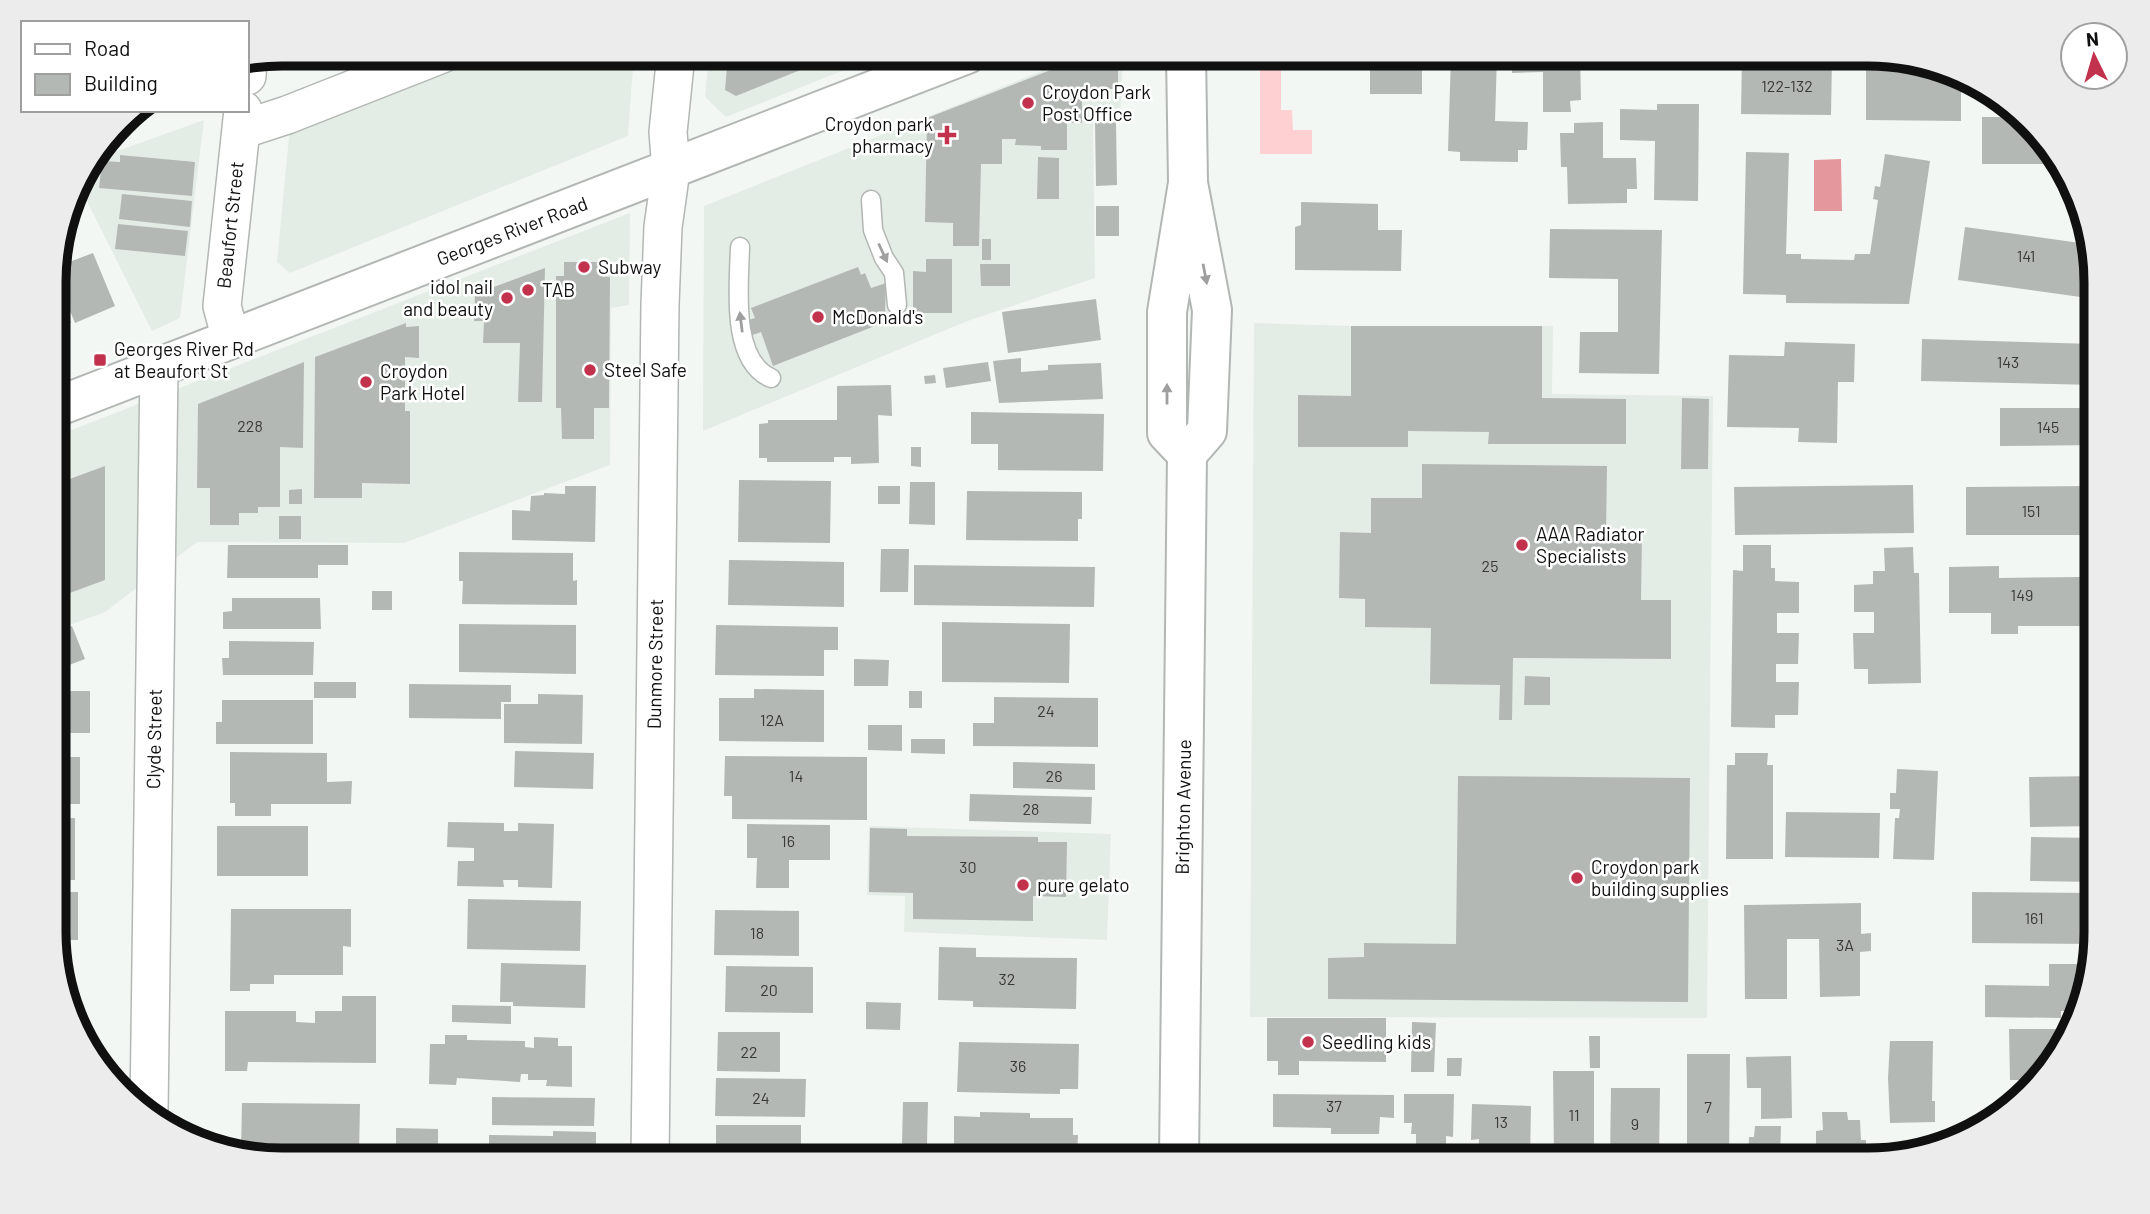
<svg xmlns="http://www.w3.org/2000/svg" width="2150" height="1214" font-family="Barlow,sans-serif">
	<rect width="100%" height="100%" fill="#f3f7f4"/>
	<path fill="#e3ede5" d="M469,54h165l-6,82 -338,137 -13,-11 13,-136z
		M709,54h176l-159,63 -21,-20z
		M1084,54h39l-3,65 -27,2 2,157 -130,44 -262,109 1,-225z
		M204,120l-24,198 -28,13 -74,-148 17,-24z
		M630,213l-1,92 -18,3 -1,157 -206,78 -207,-1 -92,70 -49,18v-194z
		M1254,323l97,3h202l-1,68 161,2 -6,622 -457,-1z
		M869,826l242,8 -4,106 -203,-8 1,-36 -38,-1z"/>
	<path fill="#ffd0d2" d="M1260,54h21v56h11l1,20h19v24h-52z"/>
	<path fill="#e4989d" d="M1841,159l1,52h-28v-51z"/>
	<path fill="#b4b8b5" d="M728,54h112l-104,42 -11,-6z
		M1092,54h26v35h-36v34h-15v27h-26v-4l-26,-1 1,-6h-14v25h-21l-2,82h-26v-23l-28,-1 2,-104z
		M1378,54h38v13h6v27h-52v-27l8,1z
		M1512,54h68l1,46 -11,1 1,11h-28v-40l-31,1z
		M1742,54h58v4h32l-1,57 -90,-1z
		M1451,55l46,1 -2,65 33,1 -1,28h-9v12l-58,-1v-9l-12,-1z
		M1866,61l29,1 66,17v42l-95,-1z
		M1657,104h42l-1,97 -44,-1 1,-59 -35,-1v-31l37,1z
		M1982,117h34l41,39 3,8h-78z
		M1095,122h21l1,63 -21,1z
		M1603,122v36h33l1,31h-10v14l-59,1 -1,-37h-6l-1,-34h14v-10z
		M1746,152l43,1 -3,101h15v5l53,1 1,-6h15l8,-54 -5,-1 2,-13 5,1 5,-33 45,7 -21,143 -123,-1v-8l-43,-1z
		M120,155l75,7 -3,34 -93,-8 3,-27 18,1z
		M1038,157l21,1v41h-22z
		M122,194l70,7 -2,26 -71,-8z
		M1301,202l77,2v26h24l-1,41 -106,-1v-43l6,-2z
		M1096,206h23v30h-23z
		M118,224l70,7 -3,25 -70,-7z
		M1965,227l122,17 8,23v32l-137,-19z
		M1550,229l112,1 -3,144 -80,-1 1,-41h38v-53l-69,-1z
		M982,239h9v21h-9z
		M93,253l22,53 -40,17 -19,-46v-10z
		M926,259h26v54h-39v-42l13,1z
		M564,262h38v14l8,1 -1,131h-15v31h-32l-1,-31h-5v-132h8z
		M980,264h30v22h-29z
		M858,267l3,8 4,-2 6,15 15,-5 -1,32 -7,3 2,6 -107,42 -12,-34 -14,5 -5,-15 13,-4 -4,-10z
		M545,268l-3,134h-24l2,-59h-37l1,-22h-10l1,-27z
		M56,286l15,37 -15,6z
		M1096,299l5,41 -93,13 -6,-41z
		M406,323v4l13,-1v32l-14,-1v54h5v73l-48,-1v15h-48l1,-141z
		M1351,326h191v72l84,1v45h-138l1,-12 -81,-1v16h-110v-52l53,1z
		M1922,339l173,5v41l-174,-4z
		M1785,342l70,2 -1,38h-16l-1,61 -39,-1 1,-14 -72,-1 2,-72 55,1z
		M1021,358v14l27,-2v-5l53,-2 2,36 -104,4 -6,-42z
		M304,362l-1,86 -23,-1v60h-22v6h-19v12h-29v-37h-13l1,-84z
		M988,362l3,19 -45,7 -3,-20z
		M935,375l1,8 -11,1 -1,-8z
		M891,385l1,31 -14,-1 1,48 -28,1v-7h-17v5h-67v-4h-8v-34l9,-1v-3h69v-34z
		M1682,398l27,1 -1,70h-27z
		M2000,408h95v37l-95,1z
		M971,412l133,2 -1,57 -105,-1v-26h-27z
		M911,447h10v20l-10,-1z
		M1422,464l185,2 -1,68h36l-1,66h30v59l-158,-1 -1,62h-13l1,-35 -70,-1 1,-56 -66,-1v-28l-26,-1 1,-66 31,1v-35h51z
		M105,466v114l-49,18v-114z
		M739,480l92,1 -1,62 -92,-1z
		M910,482h25v43l-26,-1z
		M1913,485l1,48 -179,2 -1,-48z
		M565,486h31l-1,56 -83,-2v-30l18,1 1,-15 13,-1v-2l21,1z
		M878,486h22v18h-22z
		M2095,486v49h-129v-48z
		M302,489v15h-13v-14z
		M967,491l115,1v27h-4v22l-112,-1z
		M279,516h22v23h-22z
		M228,545h120v20h-30v13h-91z
		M1743,545h28v23h4v13l24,1v31h-22v20h22l-1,31h-22v18h23l-1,33h-23v13l-44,-1 2,-157 10,1z
		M1913,547l1,26h5l2,110 -53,1v-15h-14l-1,-36h21v-21h-20v-27l19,-1v-13h12l-1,-23z
		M881,549h28l-1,43h-28z
		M459,552l114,1v28l4,-1v25l-115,-1 1,-23h-4z
		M729,560l115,2v45l-116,-2z
		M2080,563h15v96h-6v-13h-4v-20h-67v8h-27v-21h-42v-46l50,-1v12l81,-1z
		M914,565l181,2 -1,40 -180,-2z
		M372,591h20v19h-20z
		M232,598h88l1,31h-98v-17l9,-1z
		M942,622l128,2 -1,59 -127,-1z
		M459,624l117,1v49l-117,-2z
		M716,625l122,2v23h-14v26l-109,-1z
		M72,626l13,33 -29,11v-37z
		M229,641l85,1 -1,33h-90l-1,-17h7z
		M854,659l35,1 -1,26h-34z
		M1525,676l25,1v28h-26z
		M314,682h42v16h-42z
		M409,684l102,1v17h-10v17l-92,-1z
		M754,689l70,1v52l-105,-1v-43h35z
		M56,691h34v42h-34z
		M909,691h13v17h-13z
		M538,694l45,1 -1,49 -78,-1v-39h34z
		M994,697l104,1v49l-125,-1v-23h21z
		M222,700h91v44h-97v-22h6z
		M868,725h34v26l-34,-1z
		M911,739h34v15l-34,-1z
		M515,751l79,2 -1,36 -79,-2z
		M230,752l97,1v29l25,-1 -1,23h-80v12h-36v-13h-5z
		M1735,753h33l-1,12h6v94h-47l1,-94h8z
		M725,756l142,1v63l-135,-1v-23h-8z
		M56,757h24v47h-24z
		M1013,762l82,2v26l-82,-2z
		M1897,769l41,2 -4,89 -41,-1 2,-41h4l1,-9h-10v-16h6z
		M1458,776l232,2 -2,224 -360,-3v-41l36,-1v-14l92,1z
		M2095,776v50l-65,1 -1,-50z
		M970,794l122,3 -1,27 -122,-3z
		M1786,812l94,1 -1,45 -94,-1z
		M56,818h19v62h-19z
		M448,822l56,1v8h14v-8l36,1 -2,64 -34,-1v-7h-15l1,7 -47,-1 1,-25h16v-13l-27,-1z
		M747,824l83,1v35h-41v28h-33l1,-30h-10z
		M217,826h91v50h-91z
		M870,828l37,1v7l131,1v5h29l-1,55 -33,-1v25l-120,-2v-26l-44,-1z
		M2031,837l64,1v44l-65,-1z
		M56,892h22v48h-22z
		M1972,892l123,1v51l-123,-1z
		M468,899l113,2 -1,50 -113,-2z
		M1861,903v31l10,-1v18l-11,1v44l-40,1 -1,-58h-32v60h-42l-1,-94z
		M231,909h120v38l-8,-1v29h-69v9h-24v7h-20z
		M715,910l84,1v45l-85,-1z
		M939,947l37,1v9l101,1 -1,51 -103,-2v-6l-35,-1z
		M501,963l85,2 -1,43 -72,-2v-4h-13z
		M2049,964h41l-14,47h-15v7l-76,-1v-32l64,1z
		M726,966l87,1v46l-88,-1z
		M59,969h14v37z
		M342,996h34v67l-128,-1 -1,9h-22v-60h71v11l19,1v-12h27z
		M866,1002l35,1 -1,27 -34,-1z
		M452,1005l59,1v18l-59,-2z
		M1267,1018h119v44l-87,-1v14h-21v-14h-11z
		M1412,1022l24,1 -2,49h-23z
		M2009,1029h61l-5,16 -33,35h-22z
		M718,1032h62v40l-63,-1z
		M445,1035h22v5l58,1v6l9,1v-11l24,1v8h14v41l-26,-1 1,-6h-19v-6h-7l-1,8 -63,-4 -1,7 -27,-1 1,-40h15z
		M1589,1036h11v32h-10z
		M1890,1041h43l-1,60h3v21l-45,1 -2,-45z
		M959,1042l120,2 -1,45h-18v5l-103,-2z
		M1687,1054h43l-1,105h-42z
		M1791,1056l1,62 -31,1v-31h-14l-1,-31z
		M1447,1058h15l-1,18h-14z
		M1553,1071h41v88h-40z
		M716,1078l90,1 -1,38 -90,-1z
		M1611,1088h49l-1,71h-49z
		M1273,1094l121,1v23l-14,-1 -1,17h-48v-6l-58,-1z
		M1404,1094h50l-1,43 -7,-1v13h-30v-15h-5l1,-11h-8z
		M492,1097l103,1 -1,28 -102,-1z
		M903,1102h25l-1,42h-25z
		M242,1103l118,1 -1,49 -109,-2 -9,-2z
		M1472,1104l59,2 -1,53h-52l1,-20 -8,1z
		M980,1112l50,1v5h43v17h5l-1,21 -47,-1v5h-42l-8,-1v-5l-26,-1v-37l26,1z
		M1822,1112h25l1,8h12l1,20h5v19h-50v-28l7,-1z
		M716,1125h85v35h-85z
		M1755,1126h26l-1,33h-32l1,-22h5z
		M396,1128l42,1v31h-42z
		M553,1131l43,1v28h-107v-25l64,1z
		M1375,1152h20v7h-20z
		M852,1154l19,1 -1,5h-19z"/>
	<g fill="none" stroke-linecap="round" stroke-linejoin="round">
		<g stroke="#b3b7b4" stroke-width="21">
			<path id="service" d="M871,200l2,30 11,28 10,15 3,32
				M740,247c-1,38 -10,113 31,131"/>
		</g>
		<g stroke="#b3b7b4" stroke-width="40">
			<path id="minor" d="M247,76l1,-15
				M241,130l46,-15 155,-61
				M231,339l-9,-33 21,-196
				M149,1111l10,-744
				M650,1160l10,-855 3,-78 8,-57 -3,-38 8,-78"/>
		</g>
		<g stroke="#b3b7b4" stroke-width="42">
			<path id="secondary" d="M1186,54l2,129 -21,129v121l20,21
				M1179,1159l8,-705 20,-23 5,-121 -24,-127"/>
		</g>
		<g stroke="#b3b7b4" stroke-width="42">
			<path id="primary" d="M56,407l911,-353"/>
		</g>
		<use href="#service" stroke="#fff" stroke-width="18"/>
		<use href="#minor" stroke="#fff" stroke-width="37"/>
		<use href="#secondary" stroke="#fff" stroke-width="38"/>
		<use href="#primary" stroke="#fff" stroke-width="38"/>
	</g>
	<defs><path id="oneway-solid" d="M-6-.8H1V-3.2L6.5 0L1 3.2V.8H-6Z" transform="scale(1.75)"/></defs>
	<g fill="#9f9f9f">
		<use href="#oneway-solid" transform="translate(883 253) rotate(65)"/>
		<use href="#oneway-solid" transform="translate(1205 274) rotate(79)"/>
		<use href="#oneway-solid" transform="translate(741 322) rotate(-97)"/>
		<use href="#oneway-solid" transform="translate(1167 394) rotate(-90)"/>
	</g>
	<g fill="#c2324c" stroke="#fff" stroke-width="2.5">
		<circle cx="1028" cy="103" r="7"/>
		<path d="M943.5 124.5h7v7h7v7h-7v7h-7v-7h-7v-7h7z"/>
		<circle cx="584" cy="267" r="7"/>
		<circle cx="528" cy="290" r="7"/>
		<circle cx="507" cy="298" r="7"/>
		<circle cx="818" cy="317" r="7"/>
		<rect x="93" y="353" width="14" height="14" rx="3.5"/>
		<circle cx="590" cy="370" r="7"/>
		<circle cx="366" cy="382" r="7"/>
		<circle cx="1522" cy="545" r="7"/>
		<circle cx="1577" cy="878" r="7"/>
		<circle cx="1023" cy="885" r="7"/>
		<circle cx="1308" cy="1042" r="7"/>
	</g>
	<g text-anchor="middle" stroke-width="5" stroke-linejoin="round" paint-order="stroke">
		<g font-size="16" fill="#383a38">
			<text x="1787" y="92">122-132</text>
			<text x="2026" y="262">141</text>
			<text x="2008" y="368">143</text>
			<text x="250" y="432">228</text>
			<text x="2048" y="433">145</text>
			<text x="2031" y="517">151</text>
			<text x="1490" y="572">25</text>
			<text x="2022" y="601">149</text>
			<text x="1046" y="717">24</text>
			<text x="772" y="726">12A</text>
			<text x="796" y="782">14</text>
			<text x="1054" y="782">26</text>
			<text x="1031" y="815">28</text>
			<text x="788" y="847">16</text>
			<text x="968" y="873">30</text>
			<text x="2034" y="924">161</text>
			<text x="757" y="939">18</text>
			<text x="1845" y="951">3A</text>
			<text x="1007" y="985">32</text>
			<text x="769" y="996">20</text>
			<text x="749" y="1058">22</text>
			<text x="1018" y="1072">36</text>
			<text x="761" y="1104">24</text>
			<text x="1334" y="1112">37</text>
			<text x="1708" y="1113">7</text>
			<text x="1574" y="1121">11</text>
			<text x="1501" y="1128">13</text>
			<text x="1635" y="1130">9</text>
		</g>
		<g font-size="19" fill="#0f100f" stroke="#fff" text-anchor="start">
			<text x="1042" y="99">Croydon Park<tspan x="1042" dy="22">Post Office</tspan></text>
			<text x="933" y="131" text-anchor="end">Croydon park<tspan x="933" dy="22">pharmacy</tspan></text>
			<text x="598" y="274">Subway</text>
			<text x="493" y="294" text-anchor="end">idol nail<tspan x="493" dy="22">and beauty</tspan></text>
			<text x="542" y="297">TAB</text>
			<text x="832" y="324">McDonald's</text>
			<text x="114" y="356">Georges River Rd<tspan x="114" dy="22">at Beaufort St</tspan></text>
			<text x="604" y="377">Steel Safe</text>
			<text x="380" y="378">Croydon<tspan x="380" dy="22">Park Hotel</tspan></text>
			<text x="1536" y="541">AAA Radiator<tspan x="1536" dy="22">Specialists</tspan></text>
			<text x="1591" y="874">Croydon park<tspan x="1591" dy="22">building supplies</tspan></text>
			<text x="1037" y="892">pure gelato</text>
			<text x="1322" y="1049">Seedling kids</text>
		</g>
		<g font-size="19" fill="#0f100f" stroke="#fff">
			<text transform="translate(230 225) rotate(-84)" y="7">Beaufort Street</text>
			<text transform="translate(512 231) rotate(-21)" y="7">Georges River Road</text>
			<text transform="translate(655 664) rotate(-89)" y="7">Dunmore Street</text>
			<text transform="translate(154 739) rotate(-89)" y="7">Clyde Street</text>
			<text transform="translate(1183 807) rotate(-89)" y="7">Brighton Avenue</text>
		</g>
	</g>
	<path d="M0 0H2150V1214H0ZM282 66H1868A216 216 0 0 1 2084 282V932A216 216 0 0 1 1868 1148H282A216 216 0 0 1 66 932V282A216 216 0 0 1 282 66Z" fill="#ececec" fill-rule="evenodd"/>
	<path fill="none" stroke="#0f100f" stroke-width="9" d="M282 66H1868A216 216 0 0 1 2084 282V932A216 216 0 0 1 1868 1148H282A216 216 0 0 1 66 932V282A216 216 0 0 1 282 66Z"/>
	<rect x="21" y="21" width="228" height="91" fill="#ffffff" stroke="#9f9f9f" stroke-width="2"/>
	<rect x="35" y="44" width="35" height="10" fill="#ffffff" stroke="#9f9f9f" stroke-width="2"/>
	<text x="84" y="56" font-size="21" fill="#0f100f">Road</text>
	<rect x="35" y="74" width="35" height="21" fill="#b4b8b5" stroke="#9f9f9f" stroke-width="2"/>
	<text x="84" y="91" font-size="21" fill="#0f100f">Building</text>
	<g transform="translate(2094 56) rotate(355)"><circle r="33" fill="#ffffff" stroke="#9f9f9f" stroke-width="2"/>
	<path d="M0-5L12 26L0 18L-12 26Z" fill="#c2324c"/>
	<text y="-10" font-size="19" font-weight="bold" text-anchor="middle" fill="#0f100f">N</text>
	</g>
</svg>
